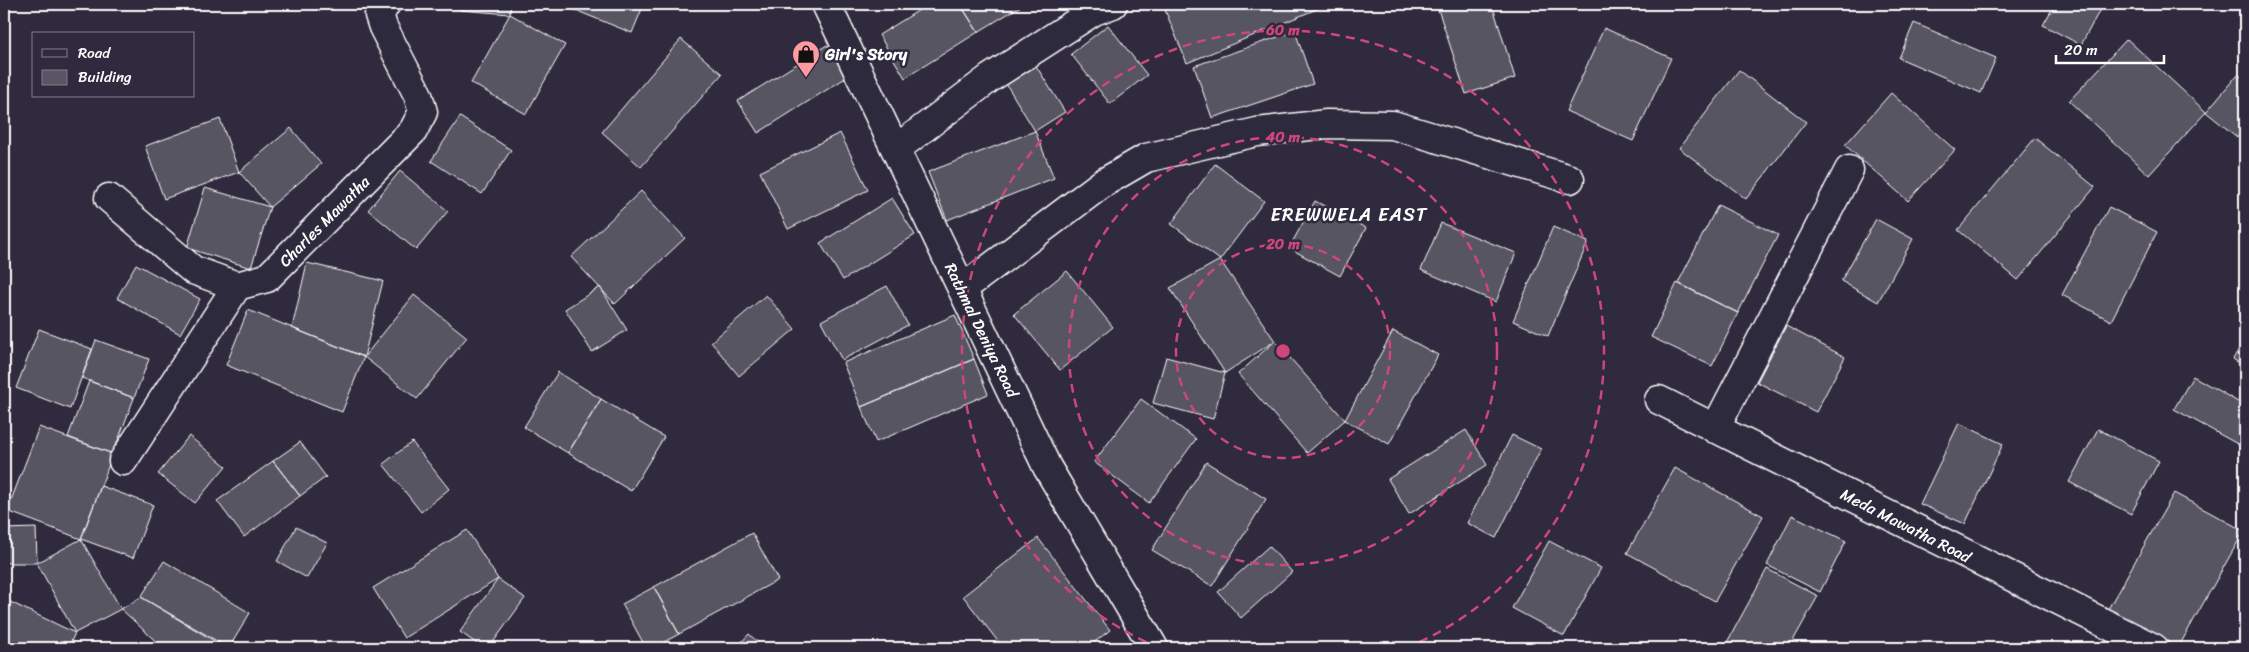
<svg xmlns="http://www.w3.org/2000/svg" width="2249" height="652" font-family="Sriracha,sans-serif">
	<rect width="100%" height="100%" fill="#2f2a3d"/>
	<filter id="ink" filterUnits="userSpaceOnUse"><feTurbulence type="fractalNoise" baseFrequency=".02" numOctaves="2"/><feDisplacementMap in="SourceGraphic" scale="10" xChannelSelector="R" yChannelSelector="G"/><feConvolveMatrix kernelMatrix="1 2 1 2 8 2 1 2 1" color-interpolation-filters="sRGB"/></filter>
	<g filter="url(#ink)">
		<path fill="#595564" stroke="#fff" d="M460,4h51l-1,10 -50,-4z
			M560,4h84l-12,29z
			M929,4h31l18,28 -73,46 -26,-43z
			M960,4h64l-46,28z
			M1179,4h144l1,2 -137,57 -22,-53z
			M1453,4h39l23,74 -49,16 -28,-85z
			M2055,4h48l-22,41 -38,-20z
			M510,14l55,31 -39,69 -55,-31z
			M1914,23l82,35 -15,35 -82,-35z
			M1108,25l39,50 -37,29 -39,-50z
			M1604,28l67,30 -38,83 -67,-30z
			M1295,31l18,53 -101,34 -18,-52z
			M681,39l41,35 -81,93 -39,-35z
			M2127,39l79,73 -57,63 -80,-74z
			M827,45l20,32 -89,56 -20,-32z
			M1033,61l32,51 -30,19 -32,-52z
			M1739,70l67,52 -60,77 -67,-51z
			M2238,74l7,6v48l-8,9 -31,-25z
			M1891,93l64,57 -47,51 -63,-56z
			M460,117l51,33 -29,44 -51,-33z
			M220,119l19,53 -75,27 -19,-53z
			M291,128l30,36 -51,43 -31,-35z
			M1035,131l19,47 -107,42 -19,-48z
			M840,133l28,57 -80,39 -28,-57z
			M2035,138l60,49 -77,93 -60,-50z
			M1215,164l49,37 -44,59 -49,-36z
			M400,171l48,40 -32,39 -48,-40z
			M205,188l65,19 -19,61 -64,-20z
			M641,191l44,47 -70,66 -44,-47z
			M892,198l23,37 -72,45 -23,-37z
			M1315,201l51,27 -26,48 -51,-28z
			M1718,205l60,30 -40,78 -60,-30z
			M2109,207l48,25 -46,89 -49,-26z
			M1876,219l37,20 -35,63 -37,-21z
			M1441,223l75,30 -20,49 -75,-32z
			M1553,227l35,15 -40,94 -35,-15z
			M1220,260l55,81 -50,32 -55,-85z
			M307,263l76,18 -19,76 -72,-29z
			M136,264l64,35 -20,35 -63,-36z
			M1067,271l46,56 -53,43 -46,-56z
			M1677,283l61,30 -26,53 -61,-29z
			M887,286l21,39 -66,35 -21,-39z
			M600,287l27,43 -35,22 -27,-43z
			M414,295l53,42 -50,62 -53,-42z
			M766,295l29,34 -56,47 -28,-34z
			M248,310l116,47 -22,55 -116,-47z
			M955,315l19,44 -113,48 -18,-44z
			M1786,326l59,31 -29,55 -59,-30z
			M39,329l53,20 -22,60 -54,-21z
			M1393,331l45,24 -49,89 -44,-24z
			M2245,339v28l-12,-8z
			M96,340l53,19 -15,39 -52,-20z
			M1275,341l70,79 -38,33 -69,-79z
			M1166,357l59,16 -12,46 -60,-16z
			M974,359l14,35 -112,48 -15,-35z
			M558,372l43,27 -33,54 -44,-26z
			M2193,376l52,30v33l-4,7 -67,-37z
			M89,381l45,17 -21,56 -45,-17z
			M601,399l63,38 -33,54 -63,-38z
			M1141,399l55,40 -47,64 -55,-41z
			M1959,423l44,21 -38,80 -45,-20z
			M39,427l74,27 -32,85 -74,-28z
			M2098,429l61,32 -28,53 -62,-32z
			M1466,430l21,35 -78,49 -21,-35z
			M1512,435l29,14 -45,89 -29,-15z
			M189,436l37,30 -31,37 -37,-29z
			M300,442l26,35 -26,19 -27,-35z
			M412,442l37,47 -28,23 -38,-48z
			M273,461l27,35 -56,41 -27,-36z
			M1206,462l60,37 -54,87 -60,-36z
			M1675,468l88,48 -48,85 -88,-48z
			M101,486l52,19 -20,53 -52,-19z
			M2174,493l70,38 -66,117 -70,-39z
			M1792,515l54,26 -26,51 -53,-27z
			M296,527l31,16 -20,35 -30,-17z
			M36,528l1,35h-33v-34z
			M467,530l31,49 -94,59 -31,-50z
			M752,533l26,47 -99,54 -25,-47z
			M1038,538l72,92 -23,18h-84l-40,-52z
			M81,539l40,70 -46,24 -38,-70z
			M1549,541l52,27 -37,68 -52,-28z
			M1269,546l23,26 -51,46 -23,-26z
			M164,561l86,52 -21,35 -88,-51z
			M1767,569l51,27 -29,52h-59l-5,-2z
			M498,579l27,19 -36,50h-6l-23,-16z
			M654,587l25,47 -26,14h-7l-24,-44z
			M141,597l85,51h-63l-42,-39z
			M4,599l71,34 -7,15h-64z
			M749,634l15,14h-28z
			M1962,643l16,5h-18z"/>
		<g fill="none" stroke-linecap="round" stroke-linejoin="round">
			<g stroke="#fff" stroke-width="31">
				<path id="minor" d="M826,4l221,463 107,181
					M896,149l94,-71 104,-67 19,-7
					M109,198l84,72 44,16 30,-8 146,-147 10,-19 -5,-17 -35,-68 -4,-12 7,-11
					M962,289l141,-106 43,-25 111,-26 70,-8 66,1 177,54
					M1659,400l495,248
					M1715,429l134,-259
					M123,461l114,-175"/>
			</g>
			<use href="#minor" stroke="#2f2a3d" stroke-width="28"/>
		</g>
	</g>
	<g fill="none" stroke="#ce467c" stroke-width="2.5" stroke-dasharray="9 6">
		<circle cx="1283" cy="351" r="107"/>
		<circle cx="1283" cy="351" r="214"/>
		<path d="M1160 648A321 321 0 1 1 1406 648"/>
	</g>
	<defs>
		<g id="shop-pin" transform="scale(1.4375)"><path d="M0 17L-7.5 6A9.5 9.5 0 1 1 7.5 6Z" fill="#ff9aa2" stroke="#2f2a3d"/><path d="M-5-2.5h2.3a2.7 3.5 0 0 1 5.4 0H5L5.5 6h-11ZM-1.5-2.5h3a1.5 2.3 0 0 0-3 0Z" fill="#111"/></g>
	</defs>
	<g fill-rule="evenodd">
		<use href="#shop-pin" x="806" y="54"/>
	</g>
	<g text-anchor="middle" stroke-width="5" stroke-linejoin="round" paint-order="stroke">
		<g font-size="16" font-weight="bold" fill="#fff" stroke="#2f2a3d" text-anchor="start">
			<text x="825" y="60">Girl's Story</text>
		</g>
		<g font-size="16" fill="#fff" stroke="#2f2a3d">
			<text transform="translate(324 221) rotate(-45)" y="6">Charles Mawatha</text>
			<text transform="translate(982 330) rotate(64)" y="6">Rathmal Deniya Road</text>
			<text transform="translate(1906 525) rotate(27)" y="6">Meda Mawatha Road</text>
		</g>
		<g font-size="19" letter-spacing="1" fill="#fff" stroke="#2f2a3d">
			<text x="1349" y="221">EREWWELA EAST</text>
		</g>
	</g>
	<circle cx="1283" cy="351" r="8" fill="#ce467c" stroke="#2f2a3d" stroke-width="2.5"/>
	<g font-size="15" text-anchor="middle" font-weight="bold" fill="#ce467c" stroke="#2f2a3d" stroke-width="5" stroke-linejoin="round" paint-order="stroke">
		<text x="1283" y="35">60 m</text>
		<text x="1283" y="142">40 m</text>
		<text x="1283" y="249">20 m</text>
	</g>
	<rect width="2249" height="652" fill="none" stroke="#2f2a3d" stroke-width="20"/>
	<rect x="10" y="10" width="2229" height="632" fill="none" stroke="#fff" stroke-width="2" filter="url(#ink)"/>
	<rect x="32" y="32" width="162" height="65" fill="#2f2a3d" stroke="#827f8b"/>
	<rect x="42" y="49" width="25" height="8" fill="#2f2a3d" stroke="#827f8b"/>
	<text x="78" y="58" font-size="15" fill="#ffffff">Road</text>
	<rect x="42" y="70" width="25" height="15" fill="#595564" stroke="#827f8b"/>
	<text x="78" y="82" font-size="15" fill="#ffffff">Building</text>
	<path d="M2056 55v8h108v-8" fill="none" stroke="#ffffff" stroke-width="2.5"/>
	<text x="2064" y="55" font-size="15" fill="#ffffff" stroke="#2f2a3d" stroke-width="4" paint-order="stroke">20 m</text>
</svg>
